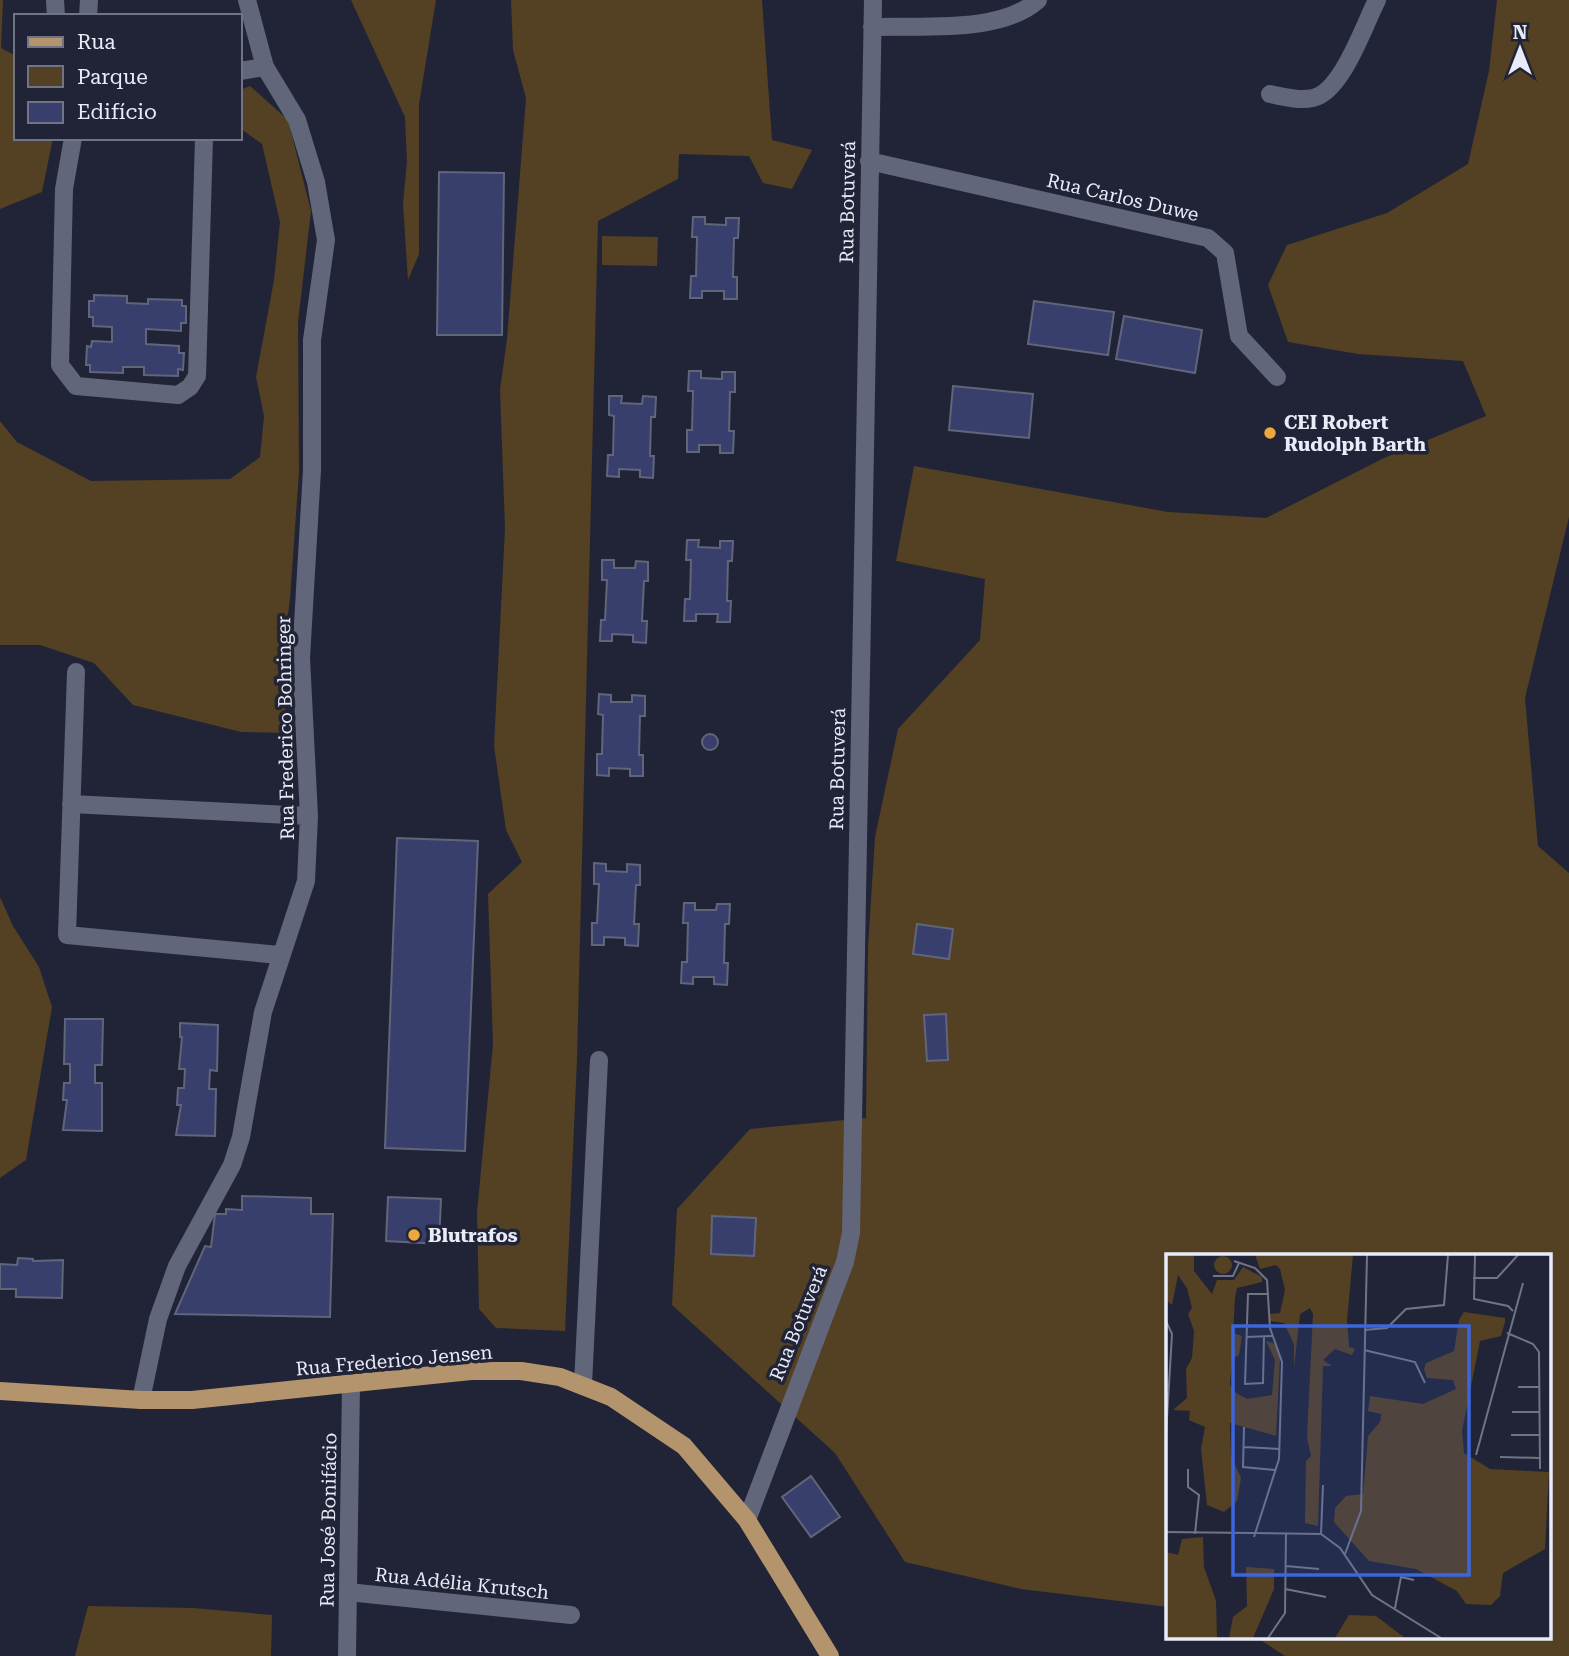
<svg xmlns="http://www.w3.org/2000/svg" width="1569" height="1656" font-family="'Roboto Serif',serif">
	<rect width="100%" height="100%" fill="#212436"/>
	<path fill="#544023" d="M0,0h3l-2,48 15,8v82h37l-11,54 -42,17z
		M351,0h85l-17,104v150l-11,26 -5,-76 4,-43 -2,-44z
		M511,0h251l10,140 40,10 -20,39 -29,-6 -14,-27 -70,-2 -1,25 -80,42 -21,838 -12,272 -69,-3 -17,-19 -2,-97 16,-168 -5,-150 34,-32 -16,-32 -12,-84 11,-218 -5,-138 7,-51 19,-241 -13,-48z
		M1497,0h72v517l-44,181 13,148 31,27v783h-284l-29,-19h294v-382h-382v352l-147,-18 -116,-27 -70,-109 -163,-148 5,-96 73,-80 116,-11 2,-171 7,-110 23,-108 82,-89 5,-61 -89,-18 18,-95 254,46 98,6 118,-60 102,-42 -23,-55 -105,-7 -70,-12 -20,-57 19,-40 100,-32 81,-49 21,-93z
		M250,86l38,34 23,91 -13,111 1,150 -9,127 -10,75 9,59 -48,-1 -108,-27 -39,-42 -54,-18h-40v-224l17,21 74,39 139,-2 30,-22 4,-41 -8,-39 18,-97 6,-58 -18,-78 -22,-16v-38z
		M602,236l56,1 -1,29 -55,-1z
		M0,897l13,29 26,41 13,40 -26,153 -26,18z
		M88,1606l105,2 79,7 -1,41h-196z"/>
	<path fill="#393f6d" stroke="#61657a" stroke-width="2" d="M439,172l65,1 -2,162h-65z
		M693,217h12v7l21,1v-7h13l-1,20h-4l-1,39h4v22h-13v-8h-22v7h-12l1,-22h5l1,-39h-5z
		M94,295l33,1v7l21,1v-5l34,1v6h4v17h-5v8l-35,-2v15l33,2v7h5l-1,17 -5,-1v7l-34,-1v-8h-21v6l-33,-1v-7h-4l1,-19 4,1 1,-6 20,1v-15l-19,-1v-9h-4v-16h5z
		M1034,301l80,11 -6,43 -80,-11z
		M1124,316l78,14 -7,43 -79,-14z
		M689,371h12v7l21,1v-7h13v20h-5l-1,39h5l-1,22h-13v-8h-21v7h-12v-22h5l1,-39h-5z
		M953,386l80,8 -4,44 -80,-8z
		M609,396h13l-1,7 21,1 1,-8 13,1 -1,20h-4l-1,39h4l-1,22 -13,-1v-7l-21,-1v8l-12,-1 1,-21h5l1,-39 -5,-1z
		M687,540h12l-1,7 22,1v-7h13l-1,20h-4l-1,40h4l-1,21h-13l1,-8h-22v7h-12l1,-22h5l1,-39h-5z
		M602,560h12v8h21l1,-7 12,1v19h-4l-2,40h5l-1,22 -13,-1v-7l-21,-1v7h-12l1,-21h4l2,-40h-5z
		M599,694l12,1v7h21v-7l13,1v20h-5l-1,39h4v21h-13v-7l-21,-1v8l-12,-1v-21h5l1,-39 -5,-1z
		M702 742a8 8 0 1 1 16 0a8 8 0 1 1-16 0Z
		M397,838l81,3 -13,310 -80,-3z
		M594,863l12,1v7l21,1v-8l13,1v20h-4l-2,39h5l-1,22 -13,-1v-7l-21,-1v8h-12v-22h5l2,-39h-5z
		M684,903h11v7h21l1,-6h13l-1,20h-4l-1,39h4l-1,22 -13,-1v-7h-21v7l-12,-1 1,-21h5l1,-39h-5z
		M917,924l36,5 -4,30 -36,-5z
		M946,1014l2,46 -21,1 -3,-46z
		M65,1019h38l-1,46h-7v18h7v48l-39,-1 4,-30h-4l1,-17h6v-19h-6z
		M180,1023l38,2 -1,46 -7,-1 -1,19h7l-1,47 -39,-1 5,-30h-4l1,-17h6l1,-19h-6l3,-32h-2z
		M242,1196l69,2v16h22l-3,103 -155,-3 30,-68 6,1 4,-33h11v-5l16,1z
		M388,1197l53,2 -2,45 -53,-3z
		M712,1216l44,2 -2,38 -43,-2z
		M18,1258l15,1v2l30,-1 -1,38 -46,-1v-8h-16v-25l17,1z
		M811,1476l29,41 -29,20 -29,-40z"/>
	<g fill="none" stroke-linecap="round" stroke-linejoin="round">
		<path stroke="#62667b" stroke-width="18" d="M55,0l1,16
			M88,16l1,-16
			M872,27c50,-2 128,7 166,-27
			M240,71l25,-4
			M1270,94c14,3 30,7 43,4 29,-6 51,-73 64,-98
			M73,138l-9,51 -4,176 16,21 102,9 12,-8 7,-11 7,-238
			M869,161l339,77 17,15 14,83 38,41
			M76,672l-9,263 212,20
			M71,804l238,12
			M583,1384l16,-324
			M141,1400l17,-81 19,-53 55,-101 9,-28 22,-125 43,-131 3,-65 -8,-158 11,-188v-130l14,-100 -10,-58 -19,-62 -32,-53 -18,-67
			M747,1520l98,-258 6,-29 22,-1233
			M348,1592l223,23
			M347,1656l4,-271"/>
		<path stroke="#b3946d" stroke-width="18" d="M0,1391l141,9h51l279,-29h50l39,6 51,20 73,49 63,74 83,136"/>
	</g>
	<g fill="#eda83c" stroke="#212436" stroke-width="2.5">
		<circle cx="1270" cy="433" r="7"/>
		<circle cx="414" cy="1235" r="7"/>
	</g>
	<g text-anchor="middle" stroke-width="7" stroke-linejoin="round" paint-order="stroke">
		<g font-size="19" fill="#e9ebf8" stroke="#212436">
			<text transform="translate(1123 197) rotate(13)" y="7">Rua Carlos Duwe</text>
			<text transform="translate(847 202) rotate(-89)" y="7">Rua Botuverá</text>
			<text transform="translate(285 728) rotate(-91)" y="7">Rua Frederico Bohringer</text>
			<text transform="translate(837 769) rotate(-89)" y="7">Rua Botuverá</text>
			<text transform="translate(798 1323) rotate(-68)" y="7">Rua Botuverá</text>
			<text transform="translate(394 1360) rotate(-5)" y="7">Rua Frederico Jensen</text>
			<text transform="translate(328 1520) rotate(-89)" y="7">Rua José Bonifácio</text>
			<text transform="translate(462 1583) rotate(6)" y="7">Rua Adélia Krutsch</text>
		</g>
		<g font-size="19" font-weight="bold" fill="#e9ebf8" stroke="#212436" text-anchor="start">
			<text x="1284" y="429">CEI Robert<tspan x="1284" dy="22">Rudolph Barth</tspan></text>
			<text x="428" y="1242">Blutrafos</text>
		</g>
	</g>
	<g transform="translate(1166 1254)">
		<rect width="385" height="385" fill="#212436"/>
		<path d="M0,1h28v16l18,23 5,-14h17l9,-13 19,10v5l-25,6 -2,10 -2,35 9,3 -3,19 -7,4 -2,26 6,8 11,6 25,-4 3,-35 -9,-19 10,3 4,14 -4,78 -46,-13 1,33 10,22 -4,23 -13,11 -17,-7 -6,-56 4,-22 -16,-7 1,-9 -17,-1 14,-12 -1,-29 6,-11 2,-27 -6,-17 4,-6 -5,-20 -9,-13 -6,30 -6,-5zM89,1h98l-6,66 2,26 6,2 -3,6 -17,-6 -12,11 9,6h-9l-5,160 -13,-3 1,-62 5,-5 -4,-18 6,-124 -3,-6 -10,6 -6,54v-24l-10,-21 -14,-2v-7l10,-1 5,-23 -5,-21 -4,-4 -16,4zM48 11a9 9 0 1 1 18 0a9 9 0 1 1-18 0ZM298,58l41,6v4l-4,14 -21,5 -18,90 2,22 26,16 59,3 -4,77 -42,24 -3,23 -9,9 -25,-1 -9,-13 -41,-22 -47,-8 -35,-39 1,-14 11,-12 17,-2 5,-58 12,-14 1,-8 -13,-3 2,-15 53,8 33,-15 -3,-9 -26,-2 -3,-9 2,-6 28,-12 5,-31zM37,283l1,30 12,34 1,37h-51v-86l12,3 4,-16zM80,313l28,2v20l-21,49h-24l4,-21 14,-11zM183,361l27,1 29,22h-70z" fill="#544023"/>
		<path fill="none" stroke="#717484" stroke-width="2" d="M309,1l-1,44 34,7 5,5M68,7l21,7 12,12 3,48 12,34 -3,97 -25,78M47,22h20l6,-13M307,24h24l21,-23M0,67l6,13 -6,101M198,76l23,-2 19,-19 38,-4 4,-50M341,79l26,11 6,8 1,117M80,83l27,-1M98,83l-1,46 -18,1 3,-90h21M198,96l51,12 10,21M352,133h22M346,158h28M78,173l-1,40 32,3M345,181h29M78,193l35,2M310,201l47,-172M334,203l39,1M22,215v18l11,8 -4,39M0,278l155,2 19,14 32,47 69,43M155,280l2,-49M179,300l16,-43 6,-256M120,312l33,3M119,335l41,8M229,354l6,-31 13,3M102,384l17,-25 1,-79"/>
		<path fill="#3c66dd" fill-opacity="0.15" stroke="#3c66dd" stroke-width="3.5" d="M67,72h236v249h-236z"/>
		<rect width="385" height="385" fill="none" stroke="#e9ebf8" stroke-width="3.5"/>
	</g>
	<rect x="14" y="14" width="228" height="126" fill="#212436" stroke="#717484" stroke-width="2"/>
	<rect x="28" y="37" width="35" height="10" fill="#b3946d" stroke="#717484" stroke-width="2"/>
	<text x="77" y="49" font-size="21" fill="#e9ebf8">Rua</text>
	<rect x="28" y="66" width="35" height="21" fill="#544023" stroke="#717484" stroke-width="2"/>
	<text x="77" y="84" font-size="21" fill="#e9ebf8">Parque</text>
	<rect x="28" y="102" width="35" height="21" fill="#393f6d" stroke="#717484" stroke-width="2"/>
	<text x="77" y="119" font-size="21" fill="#e9ebf8">Edifício</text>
	<g transform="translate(1520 49)" stroke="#212436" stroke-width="5" paint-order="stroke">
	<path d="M0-5L12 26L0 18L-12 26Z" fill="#e9ebf8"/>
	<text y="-10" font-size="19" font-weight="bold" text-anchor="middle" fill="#e9ebf8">N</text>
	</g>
</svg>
